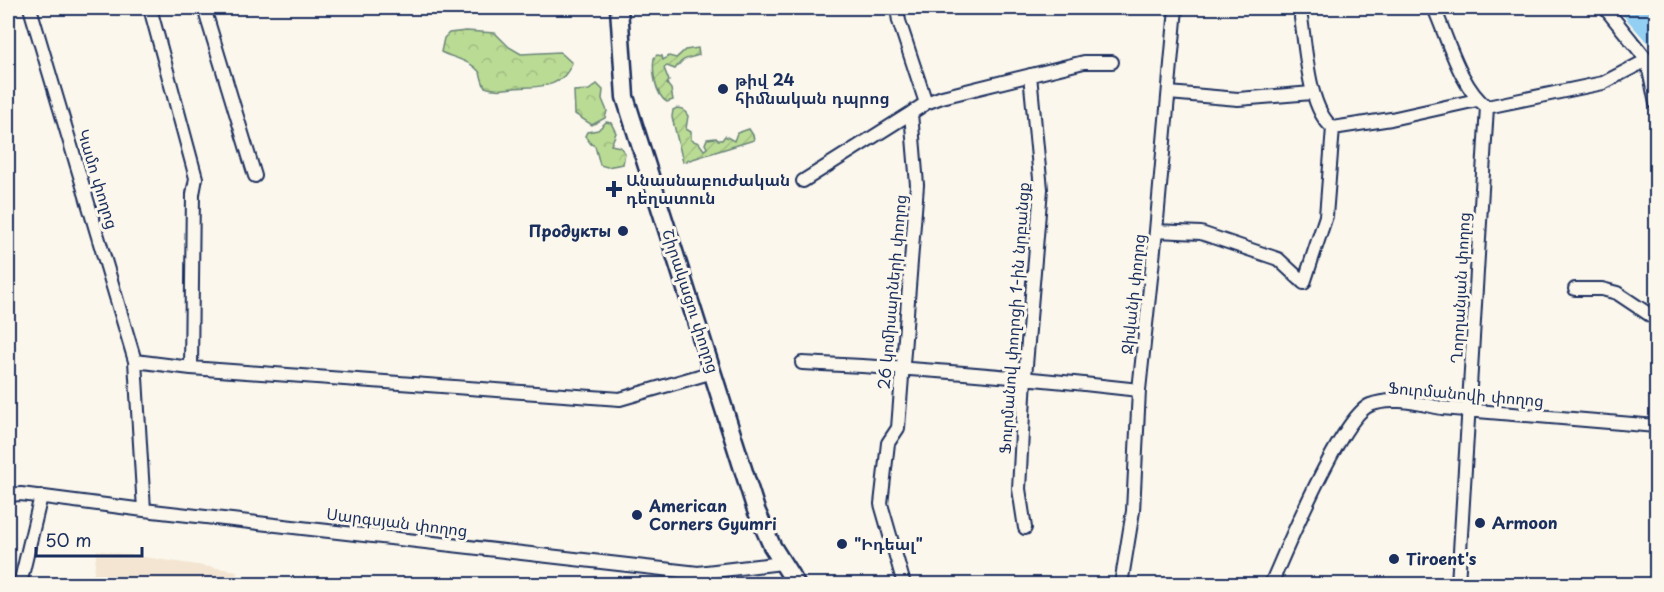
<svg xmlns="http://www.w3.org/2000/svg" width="1664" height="592" font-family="'Playpen Sans','Noto Sans Armenian',sans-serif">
	<defs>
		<pattern id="forest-crowns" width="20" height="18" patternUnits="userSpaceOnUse" patternTransform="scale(1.5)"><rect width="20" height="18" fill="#badb94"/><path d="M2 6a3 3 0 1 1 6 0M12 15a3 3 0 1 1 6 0" fill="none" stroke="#9fbc82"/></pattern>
		<pattern id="garden-furrows" width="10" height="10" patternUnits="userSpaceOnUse" patternTransform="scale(1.5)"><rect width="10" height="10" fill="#badb94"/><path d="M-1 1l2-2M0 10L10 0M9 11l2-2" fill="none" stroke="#9fbc82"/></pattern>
	</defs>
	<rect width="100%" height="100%" fill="#fbf7ec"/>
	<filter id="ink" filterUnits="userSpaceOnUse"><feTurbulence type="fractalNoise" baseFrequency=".0167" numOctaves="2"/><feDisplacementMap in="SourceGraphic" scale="12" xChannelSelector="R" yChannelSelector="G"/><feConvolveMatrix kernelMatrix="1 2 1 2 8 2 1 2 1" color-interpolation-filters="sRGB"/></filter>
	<g filter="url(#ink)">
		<path fill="#f3e5d1" d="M97,550l140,21 -2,13h-143z"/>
		<path fill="url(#forest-crowns)" stroke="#6a8579" stroke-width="1.5" d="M466,31l29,2 14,14 12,7 39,-2 12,11c-10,27 -35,23 -58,25 -12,1 -17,3 -29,-1 -3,-5 -3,-9 -5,-14 -8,-12 -27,-15 -39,-21l3,-14 5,-5z
			M597,84l6,6 -1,9 5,12 -2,7 -13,7 -17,-11 -1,-23 15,-1z
			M606,122l5,1 5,10 -5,12 9,2 5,6 -2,11 -16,3 -7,-2 -5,-19 -4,-2 -6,-8 2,-4 11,-2z"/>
		<path fill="url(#garden-furrows)" stroke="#6a8579" stroke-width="1.5" d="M698,48l1,7c-14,5 -14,1 -24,14l-8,-3 -3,2 5,13 -2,3 4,5 2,11 -6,2c-12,-7 -15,-31 -13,-44l3,-3 5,1 1,4 6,-4 7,2 9,-8z
			M677,108l6,1 5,7 -2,13 5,3v8l8,3 5,7 3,-2 -2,-4 2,-5 9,-1 2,2h4l3,-4 9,5 3,-8 12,-4 4,6 1,5 -71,22 -11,-45 1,-7z"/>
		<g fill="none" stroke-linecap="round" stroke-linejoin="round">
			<path stroke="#92cff2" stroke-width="26" d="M1634,8l22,25"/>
			<g stroke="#1b2f5e" stroke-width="16">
				<path id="minor" d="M30,8l105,353 9,149
					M150,8l46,170 -3,16 -2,174
					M204,8l51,168
					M897,8l2,13 27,82 -15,10 6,72 -19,243 -10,15 -7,61 23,80
					M1434,8c13,29 27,81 53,99l-29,477
					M1605,8l42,52 9,44
					M1301,18c5,30 7,91 32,110l58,-9 86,-19
					M1169,93l69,6 74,-6
					M926,103l16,-6 142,-35h28
					M1487,107l116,-24 44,-23
					M803,181l108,-68
					M1156,231l45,2 77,26 26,24 22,-67 7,-88
					M1575,289h27l15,4 39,26
					M135,361l56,7 429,31 93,-27
					M802,363c113,5 225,14 337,27
					M8,495l13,-1 123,16 554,63 84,-10
					M1025,528l-6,-39 6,-112 16,-188 -11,-114
					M20,584l21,-88
					M1121,584l12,-73 6,-121 17,-159 20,-223
					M1271,584c14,-32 70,-167 99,-179 22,-9 50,-1 72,3l214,18"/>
			</g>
			<g stroke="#1b2f5e" stroke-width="21">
				<path id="secondary" d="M619,8l6,89 131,413 16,36 24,38"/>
			</g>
			<use href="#minor" stroke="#fbf7ec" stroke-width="12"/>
			<use href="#secondary" stroke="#fbf7ec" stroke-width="16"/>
		</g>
	</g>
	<g fill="#1b2f5e" stroke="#fbf7ec" stroke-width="2">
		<circle cx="723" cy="89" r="6"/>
		<path d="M611 180h6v6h6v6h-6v6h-6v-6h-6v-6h6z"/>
		<circle cx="623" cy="231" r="6"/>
		<circle cx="637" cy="515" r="6"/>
		<circle cx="1480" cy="523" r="6"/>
		<circle cx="842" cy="544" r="6"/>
		<circle cx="1394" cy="559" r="6"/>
	</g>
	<g text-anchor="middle" stroke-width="6" stroke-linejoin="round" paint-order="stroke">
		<g font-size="16" font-weight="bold" fill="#1b2f5e" stroke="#fbf7ec" text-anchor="start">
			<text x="735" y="86">թիվ 24<tspan x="735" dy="18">հիմնական դպրոց</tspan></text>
			<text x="626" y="186">Անասնաբուժական<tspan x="626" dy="18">դեղատուն</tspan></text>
			<text x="611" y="237" text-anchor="end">Продукты</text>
			<text x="649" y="512">American<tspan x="649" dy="18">Corners Gyumri</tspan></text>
			<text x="1492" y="529">Armoon</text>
			<text x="854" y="550">"Իդեալ"</text>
			<text x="1406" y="565">Tiroent's</text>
		</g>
		<g font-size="16" fill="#1b2f5e" stroke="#fbf7ec">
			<text transform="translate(98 179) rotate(73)" y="6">Կամո փողոց</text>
			<text transform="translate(1460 288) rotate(-87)" y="6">Ղորղանյան փողոց</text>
			<text transform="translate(892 292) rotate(-85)" y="6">26 կոմիսարների փողոց</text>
			<text transform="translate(1133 294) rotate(-84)" y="6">Ջիվանի փողոց</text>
			<text transform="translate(691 301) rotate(72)" y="6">Շիրակացու փողոց</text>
			<text transform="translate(1014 318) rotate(-86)" y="6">Ֆուրմանով փողոցի 1-ին նրբանցք</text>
			<text transform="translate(1466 394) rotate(5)" y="6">Ֆուրմանովի փողոց</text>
			<text transform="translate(397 522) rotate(7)" y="6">Սարգսյան փողոց</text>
		</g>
	</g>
	<rect width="1664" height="592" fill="none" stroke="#fbf7ec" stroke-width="30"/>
	<rect x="15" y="15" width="1634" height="562" fill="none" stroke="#1b2f5e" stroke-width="2" filter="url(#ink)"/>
	<path d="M36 547v9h106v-9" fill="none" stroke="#1b2f5e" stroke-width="3"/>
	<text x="45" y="547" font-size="18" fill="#1b2f5e" stroke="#fbf7ec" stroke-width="4.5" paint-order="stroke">50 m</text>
</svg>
